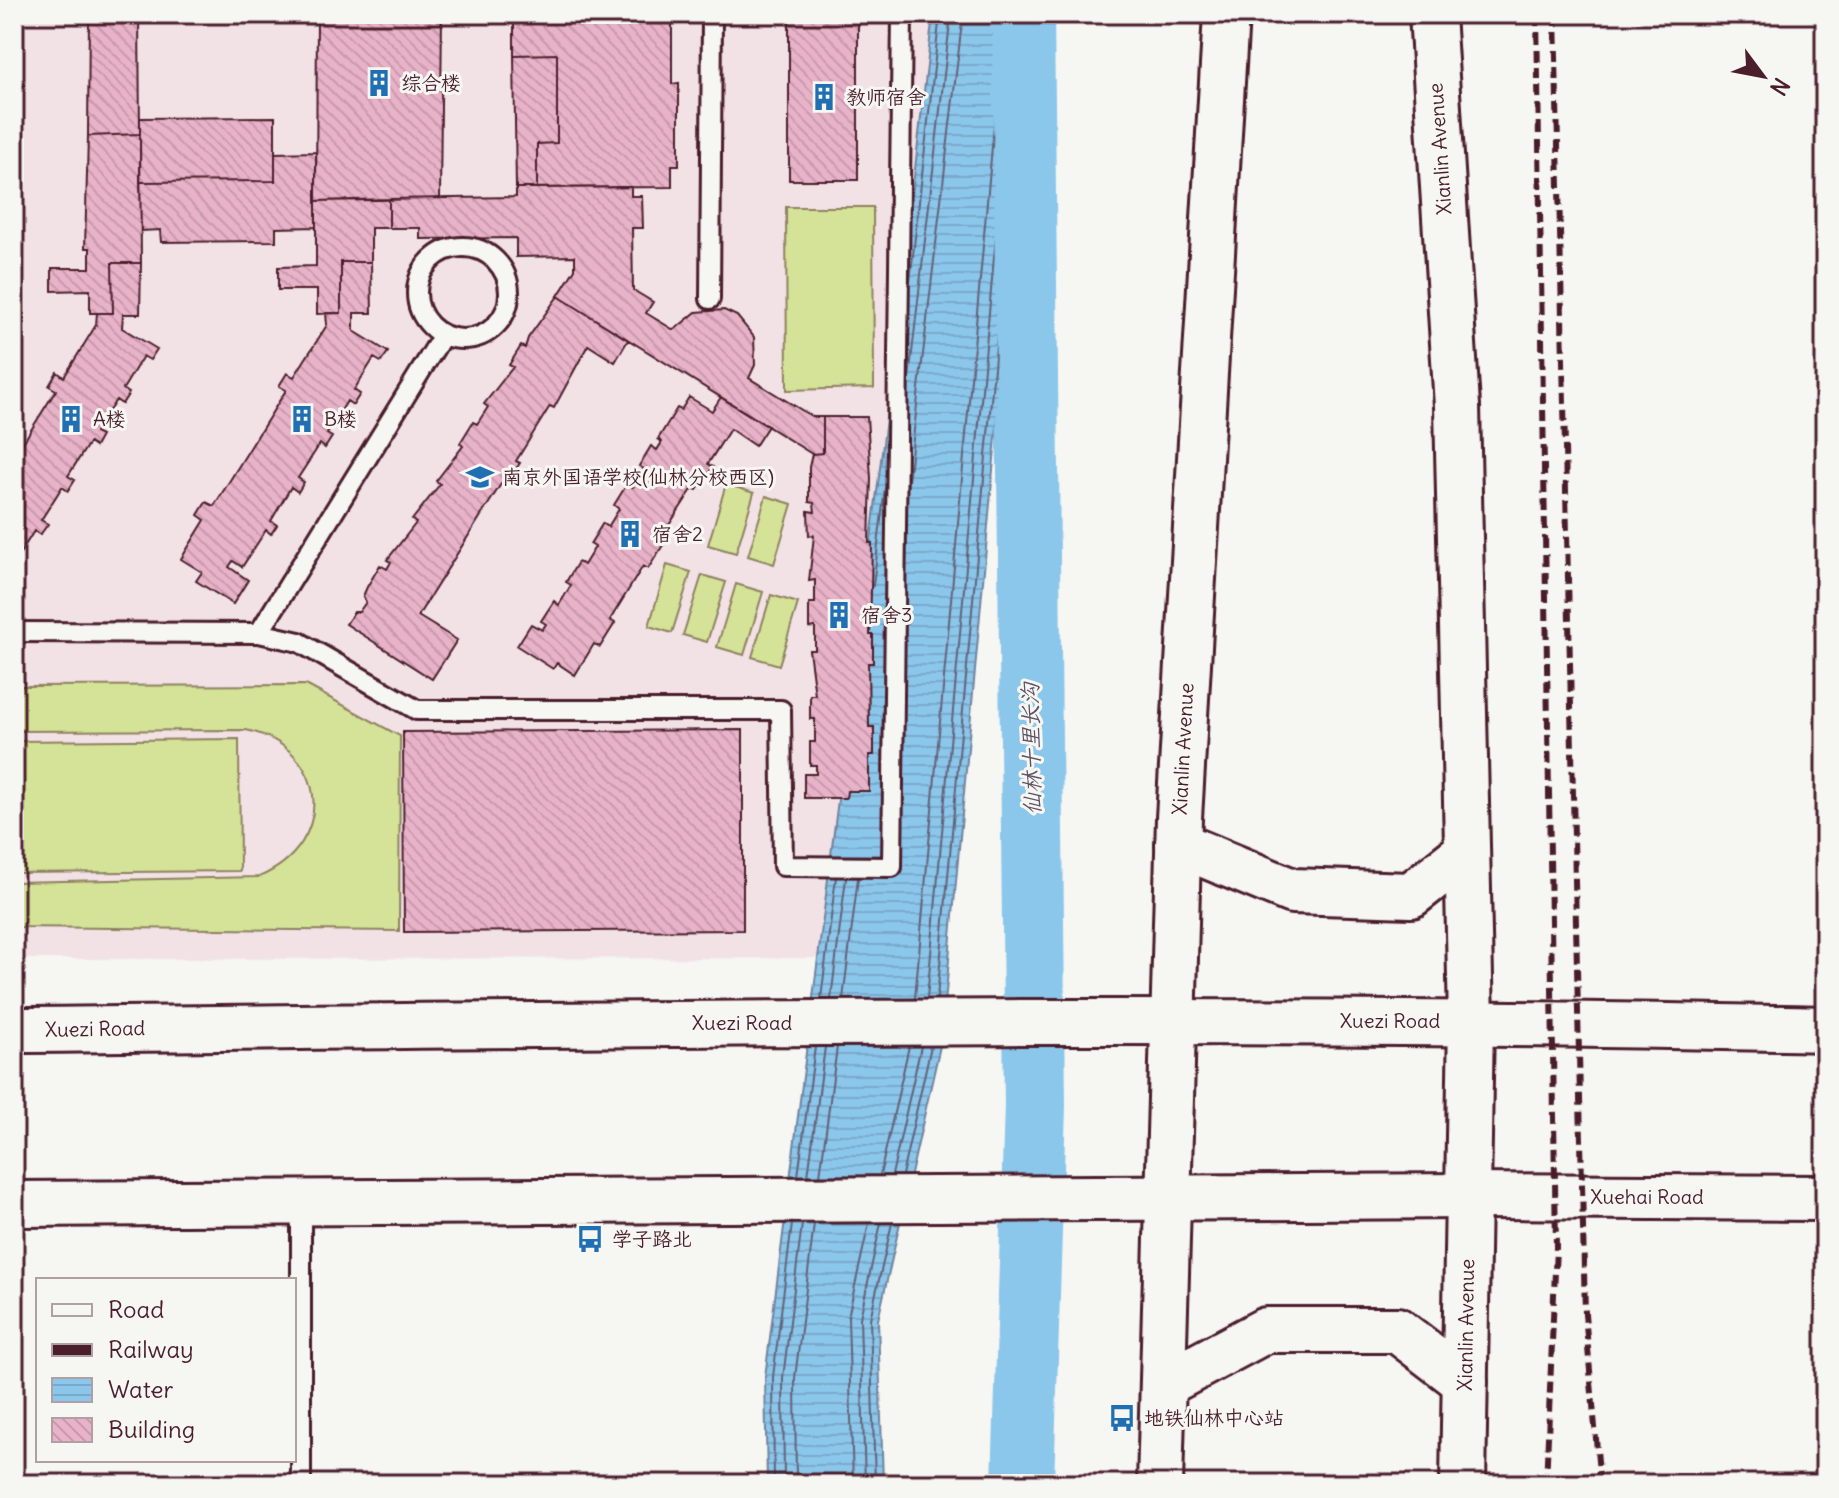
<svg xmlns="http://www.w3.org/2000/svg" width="1839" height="1498" font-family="Delius,'LXGW WenKai TC',sans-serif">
	<defs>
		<pattern id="water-rules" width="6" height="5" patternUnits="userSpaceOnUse" patternTransform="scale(2)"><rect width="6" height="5" fill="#8bc6eb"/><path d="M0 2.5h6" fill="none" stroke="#79aaca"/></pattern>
		<pattern id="building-back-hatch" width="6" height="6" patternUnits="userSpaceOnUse" patternTransform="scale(2)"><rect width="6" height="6" fill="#e8b2c9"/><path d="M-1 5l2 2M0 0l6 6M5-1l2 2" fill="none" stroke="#c899ad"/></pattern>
	</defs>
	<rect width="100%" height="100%" fill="#f6f6f2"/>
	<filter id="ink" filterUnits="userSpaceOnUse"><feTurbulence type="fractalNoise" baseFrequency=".0125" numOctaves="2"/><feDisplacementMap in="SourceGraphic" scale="16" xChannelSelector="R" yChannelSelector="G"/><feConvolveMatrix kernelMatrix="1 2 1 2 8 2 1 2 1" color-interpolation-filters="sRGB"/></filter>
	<g filter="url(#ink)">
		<path fill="#f2e2e6" d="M14,14h936l-28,944 -908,1z"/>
		<path fill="#d4e397" stroke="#8f8161" stroke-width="2" d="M786,207h87l1,181 -87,2z
			M726,484l28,9 -18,60 -28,-8z
			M766,496l26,8 -18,60 -26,-8z
			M667,565l24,7 -19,61 -23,-7z
			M702,575l24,7 -19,60 -24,-7z
			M736,584l27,8 -19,63 -27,-8z
			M771,595l27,8 -19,62 -27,-8z
			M306,685l94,51 -1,195 -385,-4v-45l245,-5c78,-33 71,-129 -13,-147l-232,1v-45z
			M239,739l1,132 -226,2v-132z"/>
		<path fill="url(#water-rules)" stroke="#71839e" stroke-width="2" d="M933,14h101l-92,1023 -64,283 5,164h-116l-2,-107 118,-933z"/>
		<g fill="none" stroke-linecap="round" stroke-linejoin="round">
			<path stroke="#646278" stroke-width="2" d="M910,282l30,-268
				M909,379l42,-365
				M907,490l56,-476
				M873,586l12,-98
				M915,998l89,-984
				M927,998l89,-984
				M937,998l89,-984
				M821,999l15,-122
				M831,999l15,-121
				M843,999l15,-121
				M880,1175l29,-129
				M892,1175l29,-129
				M902,1175l29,-129
				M798,1176l17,-129
				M808,1176l17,-129
				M820,1176l17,-129
				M774,1484l-1,-107 19,-153
				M784,1484l-1,-106 19,-154
				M796,1484l-1,-106 19,-154
				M853,1484l-5,-167 21,-94
				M865,1484l-5,-166 21,-95
				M875,1484l-5,-165 22,-96"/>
			<path stroke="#8bc6eb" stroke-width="62" d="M1023,1484l12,-379 -12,-1091"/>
		</g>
		<path fill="url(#building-back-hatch)" stroke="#4a1f2b" stroke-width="2" d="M89,14h50l1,120 -52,2z
			M317,14h125l-2,185 -124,2z
			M514,14h158v70l7,-1v82h-7v22l-135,1v-44l20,-1v-89l-43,1z
			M789,14h69v166h-69z
			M557,54v89l-20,1v44h-21l-2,-133z
			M275,117v64l-135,1v-64z
			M140,134l1,129h-29l1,50h-23v-23l-38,1v-23h38v-20h-5l3,-112z
			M316,152v75l-40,1v13l-115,1 -1,-12 -19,1 -1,-49 135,-1v-28z
			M631,187v9h11l1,32h-11l1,62 20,12 -7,11 28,17 22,-18 28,-2 13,6 17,21 1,28 -6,13 64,39h10v36l-11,1 -254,-158 17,-27v-13l-59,1v-19l-96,1v-11h-31v-29l127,-2v-9z
			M389,199v29h-18v34h-30v51l-24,1v-24h-39v-23l38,-1v-65z
			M341,262h30l1,51h-18v18l34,21 -7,10 -7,-4 -20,32 6,4 -7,11 -6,-4 -20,33 5,3 -7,11 -5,-4 -22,34 6,4 -6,10 -7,-5 -20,34 6,4 -6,9 -5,-4 -24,37 -9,-6 -4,6 19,13 -15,24 -37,-23 6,-9 -21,-13 24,-39 -7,-5 8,-13 8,4 72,-116 -7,-4 8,-13 7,4 33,-52 -1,-12h15z
			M112,263h29l-1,51h-17l-1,14 35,21 -7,11 -7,-4 -20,33 6,4 -7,11 -6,-4 -21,33 6,3 -6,11 -6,-4 -21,33 7,4 -7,11 -6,-4 -21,33 7,4 -8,11 -6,-4 -20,32v-106l42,-67 -7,-4 8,-14 7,5 32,-52 1,-12h16z
			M558,296l70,44 -13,22 -27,-17 -34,63 -4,-2 -34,55 4,2 -15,23 -4,-2 -83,132 39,24 -25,39 -86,-55 8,-12h5l7,-10 -3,-6 4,-9 13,-22 7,4 4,-7 -4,-2 29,-37 -4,-3 28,-36 -4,-3 27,-35 -3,-3 13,-21 4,2 11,-17 -4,-3 29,-37 -4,-2 12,-19 4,2 3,-10z
			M689,397l23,14 9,-14 47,29 -13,20 -25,-17 -22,35 5,3 -16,23 -4,-2 -35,54 5,3 -15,24 -5,-3 -33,54 5,3 -15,24 -6,-3 -19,31 -18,-12 -4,6 -36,-23 14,-22 11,6 4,-6 -5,-3 13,-20 5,4 12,-20 -5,-3 12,-20 6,3 11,-18 -5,-3 13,-21 5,4 11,-18 -5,-4 13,-21 6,3 11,-18 -5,-3 12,-20 6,4 5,-8 -4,-3 19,-31 4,2z
			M823,417h44l4,61 -2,65h3l-2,92h3v28h-5l1,64h5v28h-5v36h-22l-1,7h-42v-24h12v-9h-6v-23h5v-23h-5v-24h5l-6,-45h6v-23l-6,1v-25h6v-23l-6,1 5,-46 -5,1 -1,-25 7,1 -1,-9 -5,-1v-35l3,-13 11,-1z
			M743,730v200l-339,2 -1,-200z"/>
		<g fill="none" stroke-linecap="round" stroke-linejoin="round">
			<g stroke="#4a1f2b" stroke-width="24">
				<path id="service" d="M417 293a46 46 0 1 1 92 0a46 46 0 1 1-92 0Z
					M710,299l2,-285
					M14,632l245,1 184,-298
					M259,633l40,9 118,68h364l2,156 109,1 10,-853
					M301,1484v-282"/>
			</g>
			<g stroke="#4a1f2b" stroke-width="50">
				<path id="secondary" d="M1178,844l114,47 119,4 56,-44
					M14,1030c604,-6 1207,-14 1811,-1
					M14,1204l1454,-8 357,2
					M1163,1385l103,-55h131l68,52"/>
			</g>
			<g stroke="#4a1f2b" stroke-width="50">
				<path id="primary" d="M1432,14l25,392 14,615 -8,463
					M1160,1484l19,-666 47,-804"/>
			</g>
			<use href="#service" stroke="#f6f6f2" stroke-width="18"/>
			<use href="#secondary" stroke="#f6f6f2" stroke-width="44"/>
			<use href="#primary" stroke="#f6f6f2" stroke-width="44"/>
			<path stroke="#4a1f2b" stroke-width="6" stroke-dasharray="12 6" stroke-linecap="butt" d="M1537,14l19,1233 -10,237
				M1555,14l30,1300 15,170"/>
		</g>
	</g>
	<defs>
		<g id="building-bare" transform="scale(2.16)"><path d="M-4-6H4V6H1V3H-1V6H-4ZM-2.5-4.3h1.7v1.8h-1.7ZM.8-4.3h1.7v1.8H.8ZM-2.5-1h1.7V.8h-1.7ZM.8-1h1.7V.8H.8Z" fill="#1f6fb2" stroke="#f6f6f2" stroke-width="2.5" paint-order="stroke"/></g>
		<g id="school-bare" transform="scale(2.16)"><path d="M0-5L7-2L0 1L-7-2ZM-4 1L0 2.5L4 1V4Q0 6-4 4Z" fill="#1f6fb2" stroke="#f6f6f2" stroke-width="2.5" paint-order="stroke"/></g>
		<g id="bus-bare" transform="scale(2.16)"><path d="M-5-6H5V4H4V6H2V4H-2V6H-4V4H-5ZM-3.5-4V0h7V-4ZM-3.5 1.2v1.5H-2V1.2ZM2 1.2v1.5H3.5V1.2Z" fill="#1f6fb2" stroke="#f6f6f2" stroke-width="2.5" paint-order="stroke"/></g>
	</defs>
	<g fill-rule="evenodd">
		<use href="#building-bare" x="379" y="83"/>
		<use href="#building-bare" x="824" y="97"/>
		<use href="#building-bare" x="71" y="419"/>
		<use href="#building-bare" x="302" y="419"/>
		<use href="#school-bare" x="480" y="477"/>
		<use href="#building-bare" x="630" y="534"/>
		<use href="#building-bare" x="839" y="615"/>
		<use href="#bus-bare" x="590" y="1239"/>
		<use href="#bus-bare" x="1122" y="1418"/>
	</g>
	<g text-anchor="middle" stroke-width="6" stroke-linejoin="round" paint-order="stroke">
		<g font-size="20" fill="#4a1f2b" stroke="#f6f6f2" text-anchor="start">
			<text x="401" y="90">综合楼</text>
			<text x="846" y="104">教师宿舍</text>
			<text x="93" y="426">A楼</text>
			<text x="324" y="426">B楼</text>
			<text x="502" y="484">南京外国语学校(仙林分校西区)</text>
			<text x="652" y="541">宿舍2</text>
			<text x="861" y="622">宿舍3</text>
			<text x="612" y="1246">学子路北</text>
			<text x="1144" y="1425">地铁仙林中心站</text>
		</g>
		<g font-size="20" fill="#4a1f2b" stroke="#f6f6f2">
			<text transform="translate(1440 149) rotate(-94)" y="7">Xianlin Avenue</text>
			<text transform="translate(1183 749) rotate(-87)" y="7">Xianlin Avenue</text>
			<text x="1390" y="1028">Xuezi Road</text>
			<text x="742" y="1030">Xuezi Road</text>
			<text transform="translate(95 1029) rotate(-1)" y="7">Xuezi Road</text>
			<text x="1647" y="1204">Xuehai Road</text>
			<text transform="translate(1466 1325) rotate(-89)" y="7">Xianlin Avenue</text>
		</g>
		<g font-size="22" font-style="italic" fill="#5e5165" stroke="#f6f6f2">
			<text transform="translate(1031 749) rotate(-91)" y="8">仙林十里长沟</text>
		</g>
	</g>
	<rect width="1839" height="1498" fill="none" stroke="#f6f6f2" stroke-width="48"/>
	<rect x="24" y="24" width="1791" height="1450" fill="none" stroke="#4a1f2b" stroke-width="3" filter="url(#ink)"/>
	<rect x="36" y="1278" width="260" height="184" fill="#f6f6f2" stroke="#b1a0a2" stroke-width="2"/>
	<rect x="52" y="1304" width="40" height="12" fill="#f6f6f2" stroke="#b1a0a2" stroke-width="2"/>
	<text x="108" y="1318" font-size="24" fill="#4a1f2b">Road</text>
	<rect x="52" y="1344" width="40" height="12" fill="#4a1f2b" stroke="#b1a0a2" stroke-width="2"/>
	<text x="108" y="1358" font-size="24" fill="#4a1f2b">Railway</text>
	<rect x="52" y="1378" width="40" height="24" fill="url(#water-rules)" stroke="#b1a0a2" stroke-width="2"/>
	<text x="108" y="1398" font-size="24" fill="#4a1f2b">Water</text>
	<rect x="52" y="1418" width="40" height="24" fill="url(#building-back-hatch)" stroke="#b1a0a2" stroke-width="2"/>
	<text x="108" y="1438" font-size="24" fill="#4a1f2b">Building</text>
	<g transform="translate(1763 76) rotate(122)" stroke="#f6f6f2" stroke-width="6" paint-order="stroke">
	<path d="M0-6L14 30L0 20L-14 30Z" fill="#4a1f2b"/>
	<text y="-12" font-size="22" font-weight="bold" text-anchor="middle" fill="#4a1f2b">N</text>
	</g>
</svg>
